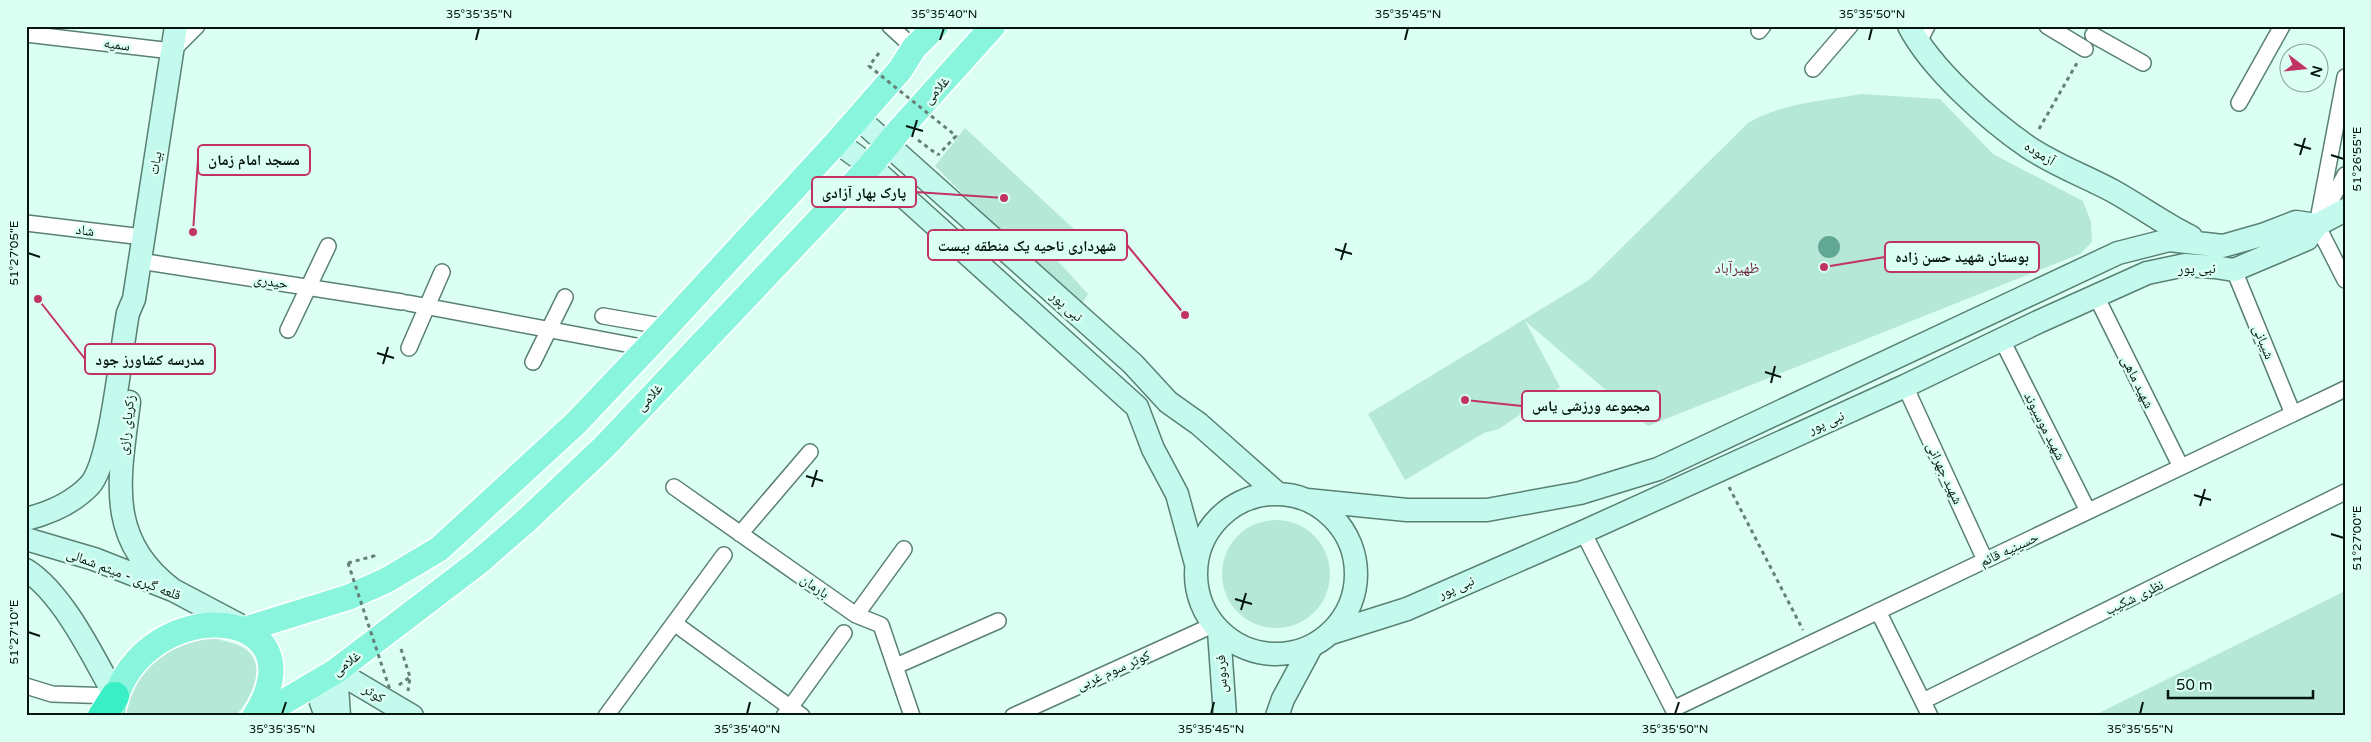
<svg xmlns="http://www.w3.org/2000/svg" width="2371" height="742" font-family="'Varela Round','Noto Naskh Arabic',sans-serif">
	<rect width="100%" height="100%" fill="#dcfff3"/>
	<path fill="#b5e8d7" d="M1861,94l79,5 53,55 90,47 8,21 1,20 -12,12 -432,172 -123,-105 35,66 -61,42 -15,4 -79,47 -37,-66 221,-134 159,-157c34,-20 75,-22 113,-29z
		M965,128l111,103 -19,29 31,34 -10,16 -143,-144z
		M1222 574a54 54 0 1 1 108 0a54 54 0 1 1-108 0Z
		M2345,591v125h-252z
		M211,638c10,2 21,4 31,9 28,15 9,53 -7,69h-111c11,-46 40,-72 87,-78z"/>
	<path fill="#62a793" d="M1818 247a11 11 0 1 1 22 0a11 11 0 1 1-22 0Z"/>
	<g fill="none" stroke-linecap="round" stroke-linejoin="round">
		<g stroke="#588073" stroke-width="18">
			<path id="street" d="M890,26l24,22
				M2047,26l38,23
				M1759,31l4,-5
				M26,34l146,17 25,-25
				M2093,35l50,28
				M1918,44l9,-18
				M1813,69l37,-43
				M2239,103l43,-77
				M2323,215l22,-40
				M26,223l117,14
				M2317,225l28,-148
				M2317,225l28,55
				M140,261l262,41
				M2234,270l59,144
				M2096,296l85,171
				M408,303l239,45
				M603,316l64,11
				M288,330l40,-84
				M2002,340l86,171
				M409,348l33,-76
				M533,362l32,-65
				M1905,386l80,174
				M674,487l182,128 25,10 31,91
				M1583,532l90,177 672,-320
				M740,534l70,-82
				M1878,611l52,105
				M856,615l48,-66
				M674,623l128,93
				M896,666l102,-45
				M26,686l26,8 63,2
				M1923,701l422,-209
				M606,716l118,-161
				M784,716l60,-83
				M1013,716l200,-91"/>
		</g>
		<g stroke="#588073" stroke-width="25">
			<path id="secondary" d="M1909,26c22,43 80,94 119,121 27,18 57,29 85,44 27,15 51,33 78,46
				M857,117l276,247 35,38 31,22 79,70
				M837,142l33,24 267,241 16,42 24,45 19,70
				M129,402c-9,75 -25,137 44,188
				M1196 574a80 80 0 1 1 160 0a80 80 0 1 1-160 0Z
				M1307,500l100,10h80l93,-17 78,-24 460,-216 51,-13 54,6 42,-12 31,-12 21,3
				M26,519c24,-6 47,-16 64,-34 21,-23 31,-136 38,-172l6,-14 42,-273
				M26,539l68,20 79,31 70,37
				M26,570c37,23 68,88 89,126
				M1219,631l6,85
				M1331,633l76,-24 176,-77 322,-146 133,-64 109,-49 38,-8 30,2 19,3 73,-31 10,-14 28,-15
				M336,671l76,45
				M336,671l3,45
				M315,685l11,31
				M1277,716l6,-17 28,-52"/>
		</g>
		<g stroke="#fff" stroke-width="28">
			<path id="primary" d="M246,629l103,-32 38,-17 52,-31 137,-126 71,-75 190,-206 63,-72 14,-22 22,-22
				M112,715c18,-123 215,-117 143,1
				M260,716l76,-45 144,-110 48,-42 76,-72 266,-281 32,-39 91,-101"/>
		</g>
		<g stroke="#fff" stroke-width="30">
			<path id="highway" d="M102,716l13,-20"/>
		</g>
		<path stroke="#667f77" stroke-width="3" stroke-dasharray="4 4" stroke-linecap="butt" d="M2039,129l38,-66
			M918,140l20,15
			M1729,487l74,143
			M348,563l26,-7 1,5
			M401,649l9,28 -2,14
			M399,685l11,-8"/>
		<use href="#street" stroke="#fff" stroke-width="15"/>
		<use href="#secondary" stroke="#c4faee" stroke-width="22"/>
		<use href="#primary" stroke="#89f5dd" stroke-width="25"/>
		<use href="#highway" stroke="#3aefc6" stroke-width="28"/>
		<path stroke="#667f77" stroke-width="3" stroke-dasharray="4 4" stroke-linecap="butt" d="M879,53l-10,13 87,70 -18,19
			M348,563l42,127"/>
	</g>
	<path fill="none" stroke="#051510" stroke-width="2" d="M476,40l3,-12M940,40l4,-12M1405,40l3,-12M1869,40l3,-12M906,126l17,5M912,137l5,-17M2294,144l17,5M2300,155l5,-17M2331,155l13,4M1335,249l17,5M28,253l12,4M1341,260l5,-17M377,353l17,5M383,364l5,-17M1765,372l16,5M1771,383l4,-17M806,476l17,5M812,487l5,-17M2194,495l17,5M2200,506l5,-17M2331,534l13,4M1235,599l17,5M1241,610l5,-17M28,632l12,4M282,714l4,-12M747,714l3,-12M1211,714l3,-12M1675,714l4,-12M2140,714l3,-12"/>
	<g text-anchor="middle" stroke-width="5" stroke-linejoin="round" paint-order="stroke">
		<g font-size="14" fill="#051510" stroke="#dcfff3">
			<text transform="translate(117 44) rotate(7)" y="5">سمیه</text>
			<text transform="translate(936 90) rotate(-48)" y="5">غلامی</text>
			<text transform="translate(2040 153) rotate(32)" y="5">آزموده</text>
			<text transform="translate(155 163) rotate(-81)" y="5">بیات</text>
			<text transform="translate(85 230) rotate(7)" y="5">شاد</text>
			<text x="2197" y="273">نبی پور</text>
			<text transform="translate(271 281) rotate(9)" y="5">حیدری</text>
			<text transform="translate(1067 306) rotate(42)" y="5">نبی پور</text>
			<text transform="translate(2264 342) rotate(68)" y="5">شیبانی</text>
			<text transform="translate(2138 382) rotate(64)" y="5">شهید ماهی</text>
			<text transform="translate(649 397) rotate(-47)" y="5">غلامی</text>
			<text transform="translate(1826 422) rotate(-24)" y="5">نبی پور</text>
			<text transform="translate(126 425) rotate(-83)" y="5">زکریای رازی</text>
			<text transform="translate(2045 426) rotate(63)" y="5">شهید موسیوند</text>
			<text transform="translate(1945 473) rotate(65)" y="5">شهید جهرانی</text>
			<text transform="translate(2009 549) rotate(-25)" y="5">حسینیه قائم</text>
			<text transform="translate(124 574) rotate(21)" y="5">قلعه گبری - میثم شمالی</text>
			<text transform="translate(815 586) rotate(35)" y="5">بارمان</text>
			<text transform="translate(1456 587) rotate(-24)" y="5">نبی پور</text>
			<text transform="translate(2134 597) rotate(-26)" y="5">نظری شکیب</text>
			<text transform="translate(346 663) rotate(-37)" y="5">غلامی</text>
			<text transform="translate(1113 670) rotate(-24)" y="5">کوثر سوم غربی</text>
			<text transform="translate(1221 674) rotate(-93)" y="5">فردوس</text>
			<text transform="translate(374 693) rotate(31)" y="5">کوثر</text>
		</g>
		<g font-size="15" fill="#712b3e" stroke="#dcfff3">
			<text x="1737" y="273">ظهیرآباد</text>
		</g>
	</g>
	<path fill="none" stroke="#c13361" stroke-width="2" d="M193 232L198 160M1004 198L916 192M1185 315L1127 245M1824 267L1885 257M38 299L85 359M1465 400L1522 406"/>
	<g fill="#c13361" stroke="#dcfff3" stroke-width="2">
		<circle cx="193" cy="232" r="5"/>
		<circle cx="1004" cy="198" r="5"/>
		<circle cx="1185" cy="315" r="5"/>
		<circle cx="1824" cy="267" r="5"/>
		<circle cx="38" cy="299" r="5"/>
		<circle cx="1465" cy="400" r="5"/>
	</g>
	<g fill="#dcfff3" stroke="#c13361" stroke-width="2">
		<rect x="198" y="145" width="112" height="30" rx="5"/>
		<rect x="812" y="177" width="104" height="30" rx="5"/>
		<rect x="928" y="230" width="199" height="30" rx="5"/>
		<rect x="1885" y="242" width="154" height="30" rx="5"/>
		<rect x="85" y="344" width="130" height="30" rx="5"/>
		<rect x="1522" y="391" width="138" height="30" rx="5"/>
	</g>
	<g font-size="15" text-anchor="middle" font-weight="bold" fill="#051510">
		<text x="254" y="165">مسجد امام زمان</text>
		<text x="864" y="198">پارک بهار آزادی</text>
		<text x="1027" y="251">شهرداری ناحیه یک منطقه بیست</text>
		<text x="1962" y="262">بوستان شهید حسن زاده</text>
		<text x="150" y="365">مدرسه کشاورز جود</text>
		<text x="1591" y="411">مجموعه ورزشی یاس</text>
	</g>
	<rect width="2371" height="742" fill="none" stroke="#dcfff3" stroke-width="55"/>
	<g transform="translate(2304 68) rotate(106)"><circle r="24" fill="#dcfff3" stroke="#86a198"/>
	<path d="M0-4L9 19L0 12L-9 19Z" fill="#c13361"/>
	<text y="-8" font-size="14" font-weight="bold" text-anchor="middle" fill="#051510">N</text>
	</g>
	<path d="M2168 690v8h145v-8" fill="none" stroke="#051510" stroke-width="2.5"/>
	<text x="2176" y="690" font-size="15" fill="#051510" stroke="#dcfff3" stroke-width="4" paint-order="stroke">50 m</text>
	<rect x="28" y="28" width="2316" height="686" fill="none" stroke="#051510" stroke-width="2"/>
	<g font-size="12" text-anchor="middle" fill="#051510">
		<text x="479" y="18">35°35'35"N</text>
		<text x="944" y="18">35°35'40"N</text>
		<text x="1408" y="18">35°35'45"N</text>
		<text x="1872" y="18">35°35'50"N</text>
		<text transform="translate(2357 159) rotate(-90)" y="4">51°26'55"E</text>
		<text transform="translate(14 253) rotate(-90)" y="4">51°27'05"E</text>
		<text transform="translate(2357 538) rotate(-90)" y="4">51°27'00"E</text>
		<text transform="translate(14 632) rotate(-90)" y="4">51°27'10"E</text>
		<text x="282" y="733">35°35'35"N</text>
		<text x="747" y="733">35°35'40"N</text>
		<text x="1211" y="733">35°35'45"N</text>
		<text x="1675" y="733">35°35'50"N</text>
		<text x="2140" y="733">35°35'55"N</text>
	</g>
</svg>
